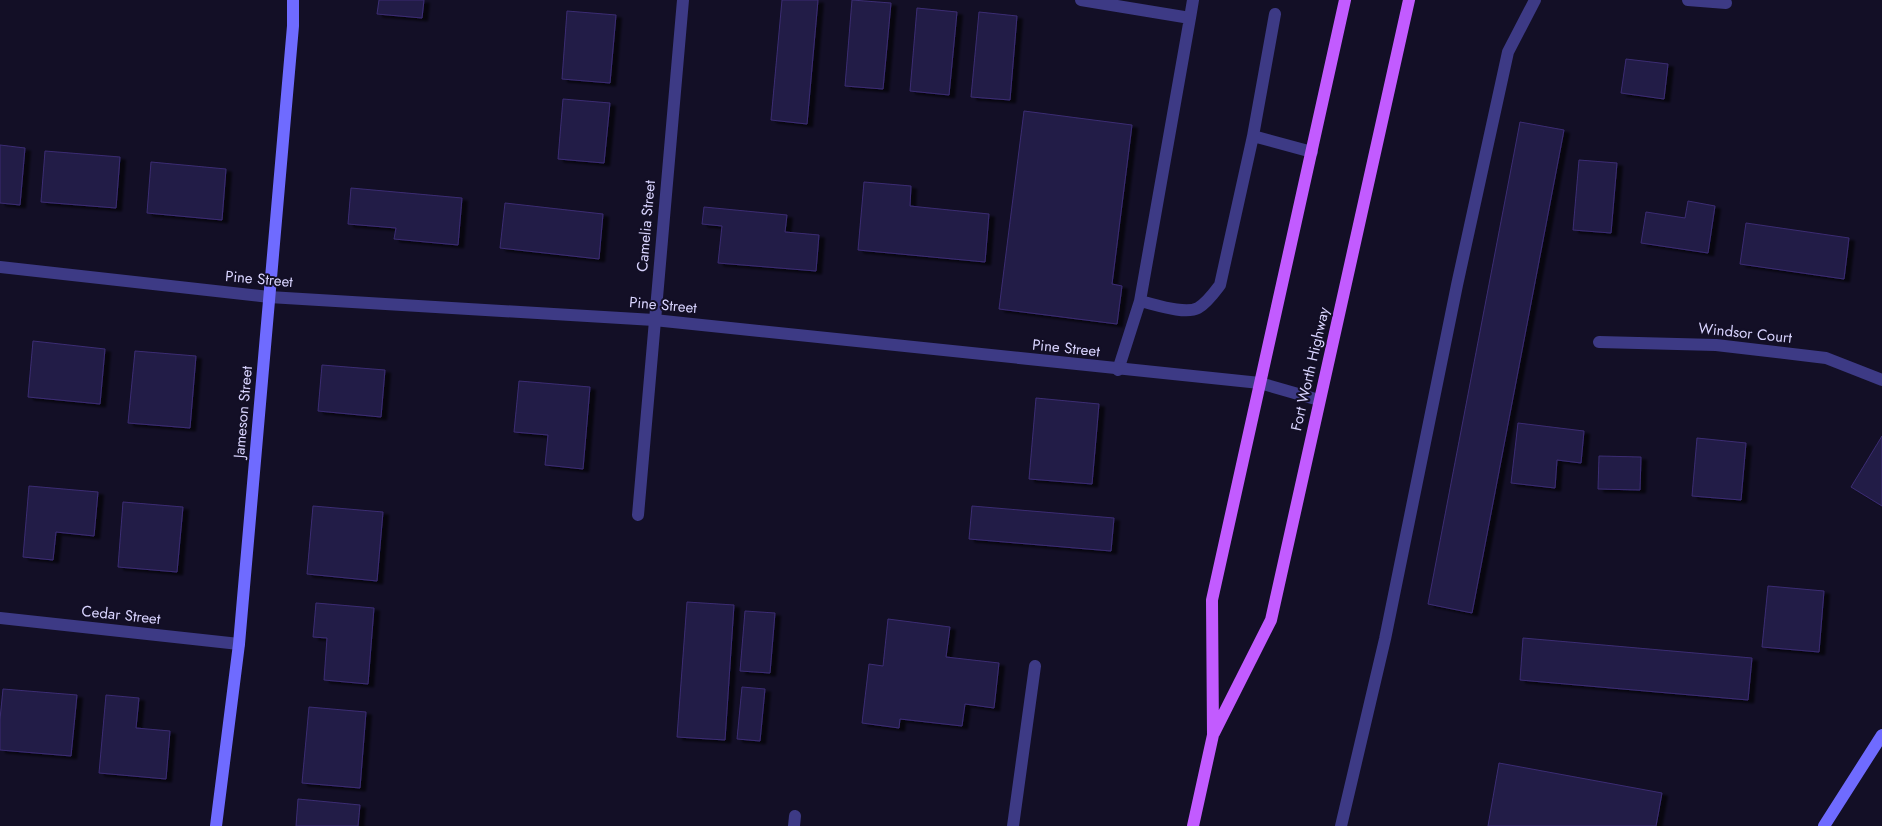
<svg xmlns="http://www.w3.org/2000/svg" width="1882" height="826" font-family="Jost,sans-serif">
	<defs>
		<filter id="shadow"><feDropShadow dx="5.5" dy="3" stdDeviation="1" flood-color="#0009"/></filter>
	</defs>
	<rect width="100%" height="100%" fill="#130f26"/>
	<path fill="#241b47" stroke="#3b2d73" filter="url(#shadow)" d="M379,0h45l-2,18 -45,-4z
		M782,0h36l-11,124 -36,-4z
		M852,0l39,3 -8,86 -38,-3z
		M917,8l40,4 -8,83 -39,-4z
		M567,11l49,4 -6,68 -48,-4z
		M979,12l38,4 -7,84 -39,-3z
		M1626,59l42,5 -4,35 -43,-6z
		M563,99l47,4 -6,60 -46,-4z
		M1024,111l108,14 -20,159 10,2 -5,38 -118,-15z
		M1520,122l44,8 -92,483 -44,-9z
		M0,145l25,3 -5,57 -20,-2z
		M45,151l75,6 -4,51 -75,-6z
		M1579,160l38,3 -6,70 -38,-3z
		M151,162l75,7 -4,51 -75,-7z
		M864,182l47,4 -1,20 79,8 -4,48 -127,-12z
		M351,188l111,10 -4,47 -64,-6 2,-11 -48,-4z
		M1688,201l27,5 -7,47 -67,-10 5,-31 39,6z
		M505,203l98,11 -4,45 -99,-11z
		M704,207l83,8 -2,17 34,3 -3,36 -98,-8 4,-37 -20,-2z
		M1746,223l103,15 -5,41 -104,-15z
		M33,341l72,8 -5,55 -72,-7z
		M135,351l61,5 -6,72 -62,-5z
		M322,365l63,5 -4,47 -63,-6z
		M519,381l71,6 -7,82 -38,-4 3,-30 -34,-3z
		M1036,398l63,6 -7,80 -63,-5z
		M1518,423l66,8 -3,32 -24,-3 -2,28 -44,-5z
		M1882,436v70l-31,-19z
		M1697,438l49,5 -5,57 -49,-4z
		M1599,456l42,1 -1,33 -42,-1z
		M29,486l69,6 -4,44 -38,-4 -3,28 -30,-3z
		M123,502l60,5 -6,65 -59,-5z
		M313,506l70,6 -6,69 -70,-7z
		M972,506l142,12 -3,33 -142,-12z
		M1768,586l56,5 -5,61 -57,-5z
		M687,602l47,3 -9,135 -48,-3z
		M316,603l58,5 -6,76 -44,-4 3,-42 -14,-1z
		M745,611l30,2 -5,60 -30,-2z
		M888,619l62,8 -4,30 53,6 -5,45 -29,-4 -3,22 -62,-7 -1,9 -37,-5 7,-59 14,2z
		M1523,638l229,20 -4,42 -228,-20z
		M742,687l23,2 -5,52 -23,-2z
		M3,689l74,6 -6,61 -71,-6v-31z
		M106,695l33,3 -3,30 34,3 -4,48 -67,-6z
		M309,707l57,5 -6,76 -58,-5z
		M1499,763l163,30 -6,33h-168z
		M298,799l62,6 -2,21h-62z"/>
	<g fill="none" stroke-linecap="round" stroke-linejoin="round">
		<path stroke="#3d3a85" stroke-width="12" d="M1081,0l109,18 -50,283 -22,69
			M1688,0l38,3
			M1190,18l3,-18
			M1253,136l22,-122
			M1140,301c14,3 45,14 58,7 9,-5 16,-15 22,-23l33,-149 59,16
			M794,826l1,-10
			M1013,826l22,-160
			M1341,826l44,-187 72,-354 51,-233 27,-52"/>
		<path stroke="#3d3a85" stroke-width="12" d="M0,267l269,30 385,23 606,63 59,17
			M1599,342l117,3 110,13 56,22
			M638,515l45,-515
			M0,618l239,26"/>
		<path stroke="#6f6bff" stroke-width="12" d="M216,826l23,-182 54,-618v-26
			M1824,826l58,-91"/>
		<path stroke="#c25bff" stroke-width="12" d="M1214,733l57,-113 138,-620
			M1193,826l20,-91 -1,-135 133,-600"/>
	</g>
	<g text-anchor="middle" stroke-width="4" stroke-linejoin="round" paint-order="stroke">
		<g font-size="15" fill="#d9d4ff" stroke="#130f26">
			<text transform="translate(646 226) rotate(-85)" y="5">Camelia Street</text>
			<text transform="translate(259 279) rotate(5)" y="5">Pine Street</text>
			<text transform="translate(663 305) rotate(5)" y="5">Pine Street</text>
			<text transform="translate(1745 333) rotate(6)" y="5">Windsor Court</text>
			<text transform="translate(1066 348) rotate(6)" y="5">Pine Street</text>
			<text transform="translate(1310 369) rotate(-77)" y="5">Fort Worth Highway</text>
			<text transform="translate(243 412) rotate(-85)" y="5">Jameson Street</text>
			<text transform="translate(121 615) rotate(6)" y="5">Cedar Street</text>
		</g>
	</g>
</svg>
